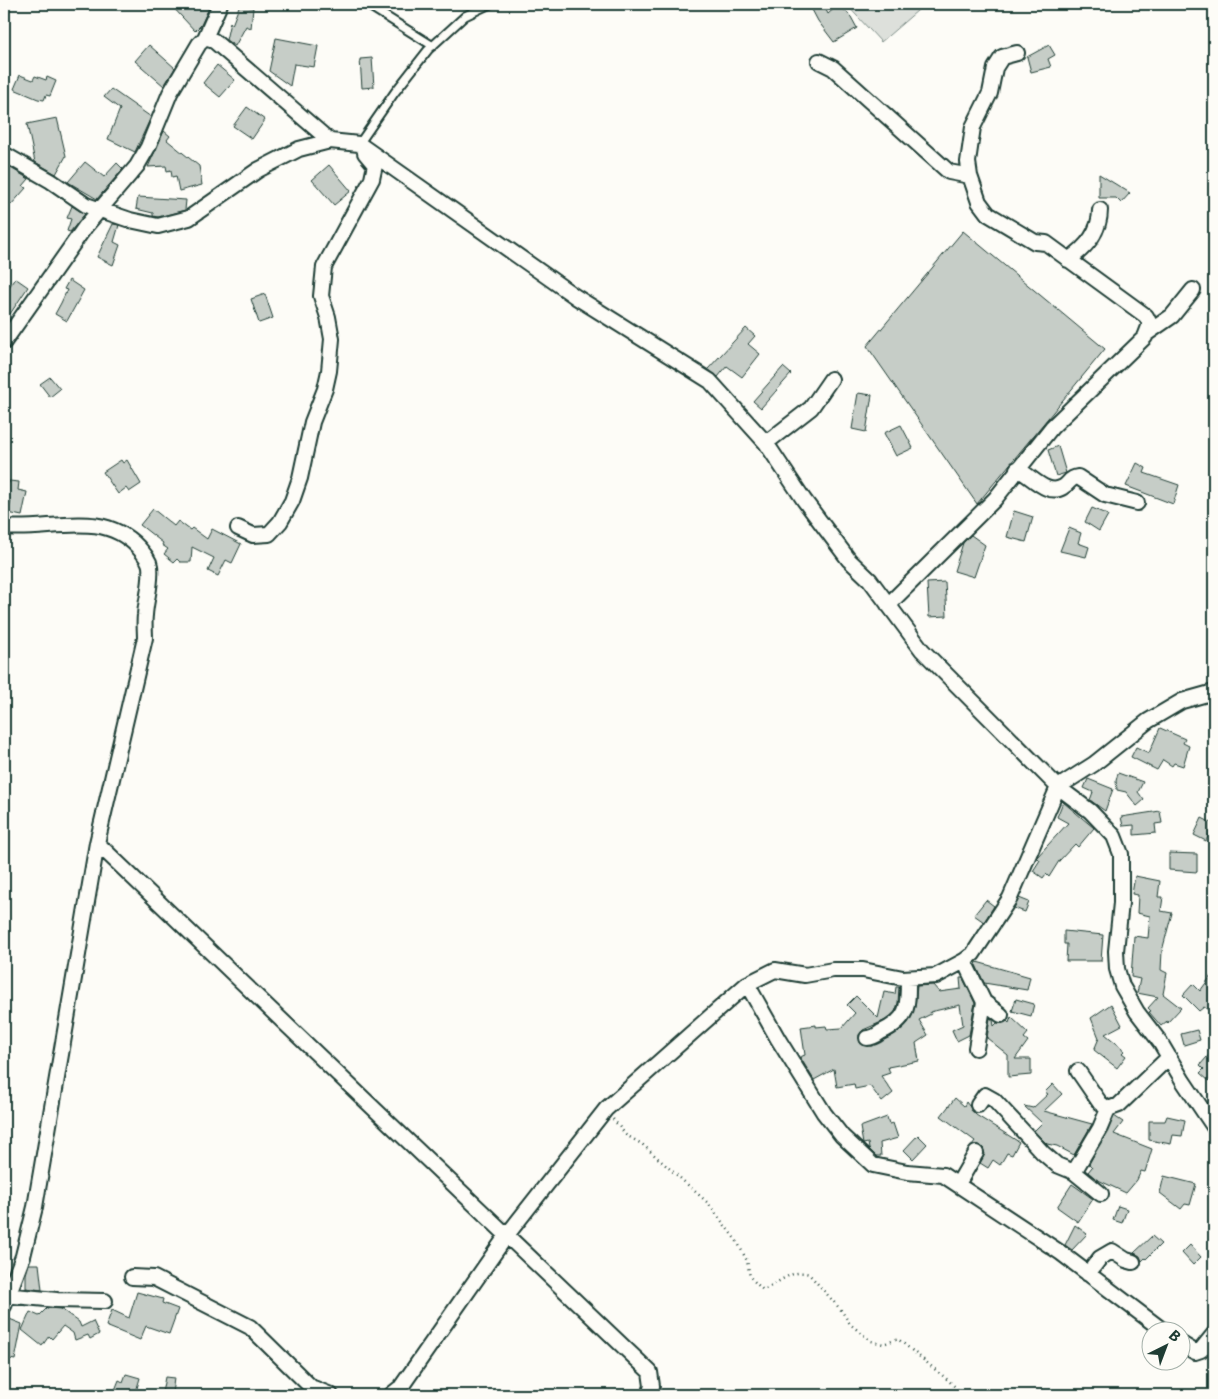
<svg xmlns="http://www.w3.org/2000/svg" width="1218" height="1399" font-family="'Playpen Sans',sans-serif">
	<rect width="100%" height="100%" fill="#fdfcf7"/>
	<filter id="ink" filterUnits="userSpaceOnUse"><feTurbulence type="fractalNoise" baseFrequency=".02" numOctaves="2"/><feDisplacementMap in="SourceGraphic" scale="10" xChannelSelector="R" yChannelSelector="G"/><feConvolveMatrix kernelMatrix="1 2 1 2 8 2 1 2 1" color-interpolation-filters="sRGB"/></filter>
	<g filter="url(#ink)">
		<path fill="#dde0db" stroke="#7e8e88" d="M846,4h79l-44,38z"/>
		<path fill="#c6cdc7" stroke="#1f3d34" d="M170,4h41l-10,21 -6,6z
			M240,4l13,4 -2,20 -5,-2 -11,20 -9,-6 4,-18 2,3z
			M809,4h14l5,10 11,-10 12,13 6,11 -23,14 -16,-21z
			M276,38l42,8 -4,21 -20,-3 -4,22 -21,-15z
			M149,45l26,23 -11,18 -29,-25z
			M1049,45l6,10 -7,4 3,8 -20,5 -4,-15z
			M372,58l2,29 -12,1 -2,-29z
			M217,65l18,15 -15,17 -17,-14z
			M20,75l13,5 2,-4 11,4 1,-3 9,4 -6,15 -4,-1 -2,5 -6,-1 -24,-10z
			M111,89l40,28 -16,35 -27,-13 12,-30 -16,-12z
			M247,107l18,13 -13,19 -19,-13z
			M57,118l9,38 -10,18 -21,-12 -8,-38z
			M164,131l6,5 -3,4 32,26 3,19 -23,6 -3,-15 -4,1 -1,-7 -4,1 -1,-5 -18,1z
			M85,162l19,15 13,-14 6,6 -26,30 -29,-17z
			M4,164l25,15 -6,7 3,2 -15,17 -7,-6z
			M329,165l22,26 -17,14 -22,-25z
			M1099,174l31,19 -9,10 -5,-5h-17z
			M138,197l48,3 -1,10 -27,7 -5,-1v-3l-17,-4z
			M72,206l13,8 -15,18 -3,-1 4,-12 -4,-1z
			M113,224l6,1 -5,17 6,3 -7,20 -16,-8z
			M963,231l142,118 -128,155 -110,-158z
			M15,278l13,9 -18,27 -6,-4v-15z
			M69,280l15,10 -17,31 -12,-7 6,-11 6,-13 -3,-1z
			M265,294l8,24 -14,5 -8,-24z
			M746,328l9,8 -7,8 12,10 -18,23 -15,-11 -9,11 -10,-8z
			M783,367l8,7 -30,34 -8,-7z
			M50,377l10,12 -10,8 -10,-13z
			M858,393l14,2 -6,37 -14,-3z
			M901,425l12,23 -17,8 -12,-23z
			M1058,446l8,27 -10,3 -8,-26z
			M121,460l2,3 4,-3 14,24 -12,8 -3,-4 -8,6 -15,-22z
			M1137,463l9,5 -2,5 35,12 -6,19 -47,-18z
			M9,481l10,1 -1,8 9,2 -5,24 -14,-3 3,-12 -7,-1v-18l5,1z
			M1092,508l16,7 -9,16 -14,-9z
			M153,509l21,17 4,-5 12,9 2,-2 15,11 5,-10 29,15 -9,19 -6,-3 -8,16 -10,-5 6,-13 -22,-11 -1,15h-11l-3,-3 -3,3 -10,-8 4,-5 -6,-4 1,-2 -23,-18z
			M1014,511l19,6 -7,25 -19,-5z
			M1069,528l12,5 -3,10 11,4 -3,10 -26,-6z
			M971,535l14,10 -11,32 -20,-6 9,-28z
			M945,582l2,34 -18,1 -2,-34z
			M1160,728l25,11 -2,4 6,3 -6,20 -9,-3 -2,3 -9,-6 -6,10 -26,-13 5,-10 13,6z
			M1118,773l25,9 -5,10 6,8 -7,6 -11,-14 -9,-2 -1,-9z
			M1088,779l25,10 -8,22 -15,-11 3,-8 -9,-4z
			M1063,802l31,26 -16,19 -3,-3 -16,17 -10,16 -3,-3 -3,4 -10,-7 7,-11 -3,-3 31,-34 -11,-6z
			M1160,811l2,12 -7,1 1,9 -22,2v-10l-11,1 -2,-9z
			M1202,818l12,6 -8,17 -12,-6z
			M1169,853l28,1v18l-28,-2z
			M1135,876l25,5 -2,16h5l-2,14 11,2 -10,38 -1,19 6,3 -4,21 18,14 -14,15v-2l-6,5 -12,-14 2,-1 -3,-3 10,-11 -21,-4 3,-14 -9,-2 3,-41 14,2 2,-22 -13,-3 1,-18 -6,-1z
			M1019,898l10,4 -4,10 -11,-4z
			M986,900l8,6 -10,16 -10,-7z
			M1064,931l39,4 -2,26h-35l1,-17h-3z
			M977,962l53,15 -3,13 -43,-7 -8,-18z
			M1214,972v42l-10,-7 -5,4 -16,-16 10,-11 7,7z
			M960,978h3l12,25 -6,32 -12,6 -5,-11 11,-5 -3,-20 -30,7 1,2 -12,6 9,15 -12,8 3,18 -31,6 2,6 -9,3 12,17 -11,9 -12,-16 -15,3 -1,-5 -17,3 -3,-18 -20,11 -14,-23 5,-2 -4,-28 15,-2v2l10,-1 1,3 15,-1 13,-15 -8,-8 9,-9 22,22 6,-26 11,2 1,-7h3l-1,16 -3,9 -9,8 -23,10 -4,5 1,8 11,3 24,-12 13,-11 7,-16 2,-21 16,-1 6,7 22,-3z
			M1016,999l18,5 -3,12 -19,-5z
			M1111,1004l11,21 -17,9 16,13 3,4 -2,2 4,3 -9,12 -23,-18 5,-12 -8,-20z
			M1011,1017l17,16 -4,5 4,3 -13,18h16v16l-23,2v-22l-21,-17 3,-20 3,2 1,6 3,-3 10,-2 2,2z
			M1197,1030l3,10 -16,5 -3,-11z
			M1214,1049v30l-1,-2 -4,4 -9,-8 4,-4 -4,-4z
			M1053,1084l9,10 -18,17 48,13 -18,31 -17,-9 -10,-2 -13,-13 8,-8 -18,-17 9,2 15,-14 -3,-2z
			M955,1098l9,8 2,-4 10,13 43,27 -7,13 -5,-2 -7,12 -7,-5 -5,8 -8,-5 5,-9 -2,-6 -3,-3h-8l3,-4 -34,-25z
			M1114,1116l9,6 -9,12 38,15 -7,23 -4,-1 -4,9 -11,13 -30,-14 -8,-7 4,-5 -3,-3z
			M1167,1116l18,4 -3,16 -9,-1 -2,9 -22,-4v-19h16z
			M887,1117l2,7 4,-1 5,15 -18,5 1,13h-5l-7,-7 -1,-6 -5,1 -3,-17z
			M918,1135l9,9 -14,15 -9,-9z
			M1164,1176l32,8 -6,21 -5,-1 -4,5 -21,-16z
			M1072,1184l21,15 -15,23 -21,-15z
			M1118,1206l9,3 -5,14 -9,-3z
			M1075,1225l12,9 -15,16 -7,-5z
			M1152,1236l9,8 -15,15 -1,-1 -3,3 -2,-5 -6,-3z
			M1190,1245l11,12 -8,8 -11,-12z
			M29,1264h10l3,26 -16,-2v-14z
			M137,1292l26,7 -1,4 16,6 -9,25 -23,-8 -6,14 -34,-14 6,-16 17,8z
			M47,1308l14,1 18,13 2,5 12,-6 6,13 -9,5 -2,-4 -13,5 -2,-7 -10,-7 -11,13 -3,-3 -7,10 -20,-16 8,-18 9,4z
			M7,1318l15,6 -7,36 -10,-2 5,-26 -6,-2z
			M126,1374l14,4 -5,17h-22l6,-15 4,2z
			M165,1377l9,1 -2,16 -10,-1z"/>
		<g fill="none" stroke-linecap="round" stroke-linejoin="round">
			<g stroke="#1f3d34" stroke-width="11">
				<path id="service" d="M366,4l67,42
					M359,144l36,-52 33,-42 37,-34 25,-12"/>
			</g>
			<g stroke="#1f3d34" stroke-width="18">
				<path id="minor" d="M205,38l9,3 116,100
					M819,61l14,7 116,104 21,4 9,26 9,12 47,28 11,1 100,73 4,8 -5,13 -93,90 -57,72 -107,106
					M4,154l47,27 35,24 44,15 28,6 31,-8 69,-48 41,-21 31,-8 29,3 217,153 134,84 56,62 38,57 45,60 21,20 52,70 136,137 32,24 24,25 7,18v49l-5,48 1,18 5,17 15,26 23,30 23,39 31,46
					M970,176l-2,-14 5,-35 17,-34 5,-25 7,-11 15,-4
					M1068,260c18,-12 32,-29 32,-50
					M1146,334l26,-18 21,-26
					M4,342l81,-115 52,-61 11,-19 22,-54 29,-49 6,-6 15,-34
					M766,443l45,-35 20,-29
					M1017,469c14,6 30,28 46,18 7,-4 6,-9 15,-10l27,18 32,8
					M4,527c46,5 97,-19 134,20 5,6 11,12 12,19 2,17 -4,33 -5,49 -1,8 0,16 0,23l-48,205 -62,364 -12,49 -19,50
					M238,528l15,7 16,-1 11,-12 12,-21 8,-23 12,-56 13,-33 4,-18 3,-32 -4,-22 -7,-21 3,-29 48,-88 3,-14 -10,-12
					M97,843c184,177 368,353 553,529l2,14 -3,9
					M964,961l20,41 17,13
					M747,984l31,55 46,74 18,23 31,29 34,7 36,3 118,78 104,79
					M867,1038c6,0 10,-3 14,-6 28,-13 27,-25 27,-54
					M976,1048l8,-46
					M1078,1071l22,32 8,6 11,-4 50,-48
					M978,1105l7,-10 9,5 49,53 14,12 17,7 27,22
					M1074,1172l26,-44 8,-19
					M958,1184l18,-31
					M1088,1274l12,-16 12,-7 14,9 7,2
					M132,1277l22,1 96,49 61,60 20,8
					M4,1295l53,5 48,1
					M1180,1343l15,9 6,-2 13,-16
					M391,1395l10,-8 106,-152 99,-126 141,-125 28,-14 30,5 28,-5h30l40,8 33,-2 28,-15 9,-7 37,-56 48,-111 36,-23 54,-43 34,-20 32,-9"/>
			</g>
			<path stroke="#1f3d34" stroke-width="2.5" stroke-dasharray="1 4" stroke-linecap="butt" d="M613,1119l13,16 16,9 66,59 30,40 9,18 3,16 13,13c15,-6 29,-22 46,-16l32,36 9,14 21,17 12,3 15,-5 50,41 15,15"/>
			<use href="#service" stroke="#fdfcf7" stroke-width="7"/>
			<use href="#minor" stroke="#fdfcf7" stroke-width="14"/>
		</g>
	</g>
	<rect width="1218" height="1399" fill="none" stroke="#fdfcf7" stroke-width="20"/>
	<rect x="10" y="10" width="1198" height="1379" fill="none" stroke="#1f3d34" stroke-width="2" filter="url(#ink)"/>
	<g transform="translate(1166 1346) rotate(42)"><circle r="24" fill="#fdfcf7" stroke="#a4b0a9"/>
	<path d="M0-4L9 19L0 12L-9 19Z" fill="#1f3d34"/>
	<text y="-8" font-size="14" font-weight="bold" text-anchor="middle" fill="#1f3d34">B</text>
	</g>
</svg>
